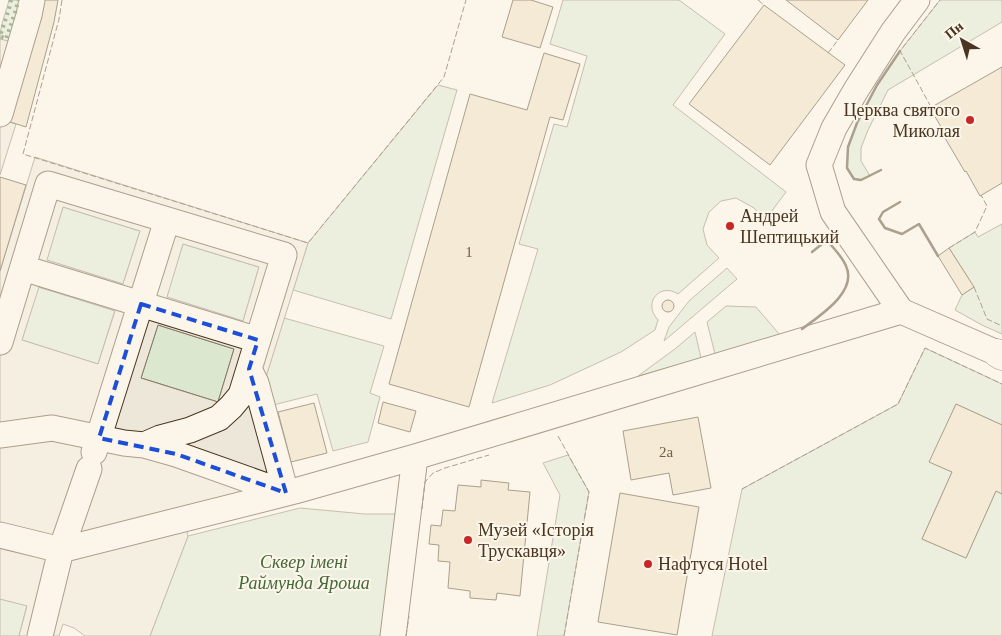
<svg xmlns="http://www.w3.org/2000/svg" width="1002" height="636" font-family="'Times New Roman',serif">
	<rect width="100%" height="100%" fill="#fbf6e9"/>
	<path fill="#dce7d0" stroke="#887966" d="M9,0h11l-2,12 -10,30 -8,-3c0,-14 6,-26 9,-39z
		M563,0h116l46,34 -52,71 113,87 -21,28 -11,-12 -18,-10 -15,3 -12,11 -6,17 4,16 12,13 -41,36c-18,-12 -36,9 -20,26l-3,10 -34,22 -71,33 -58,18 46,-154 -19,-5 35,-120 13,3 20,-71 -37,-12z
		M940,0h62v22l-114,68 -20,40 -7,18v13l9,15 -9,4 -7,-1 -7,-11 1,-21 9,-24 20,-38 23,-34z
		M438,85l19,5 -66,229 -98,-29 15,-47z
		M63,207l77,24 -17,53 -77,-24z
		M1002,224v110l-20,-9 -27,-15 7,-15 12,-8 -25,-39 26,-16 3,5z
		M183,244l76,23 -16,54 -77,-24z
		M727,268l10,11 -73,62 5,-14 20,-26z
		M38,287l77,23 -17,54 -76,-24z
		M726,306l30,1 24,28 -65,19 -8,-32z
		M284,318l100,28 -14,47 10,4 -12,45 -35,9 -16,-57 -44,11 -7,-28z
		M158,325l76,24 -16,53 -77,-24z
		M695,332l6,26 -63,18 37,-27z
		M925,348l77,36v41l-46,-21 -26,58 22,10 -30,67 44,19 30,-67 6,3v142h-290l30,-147 156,-85z
		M568,455l21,37 -25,144h-27l23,-141 -17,-32z
		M300,508l65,6h34l-19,122h-230l38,-100z
		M0,599l27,6 -8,31h-19z"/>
	<path fill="#ede7d9" stroke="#887966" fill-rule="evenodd" d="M18,12l-11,109 9,3 -16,51v-136l8,2z
		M35,157l273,86 -42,134 32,124 -112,27 2,8 -38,100h-65l-11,-8 -11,-4 -4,12h-40l8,-30 -27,-7v-328zM63,207l77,24 -17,53 -76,-24zM183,244l76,23 -16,54 -76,-24zM39,287l76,24 -17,53 -76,-24zM158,325l76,24 -16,53 -77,-24z"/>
	<path fill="#ecdcbc" stroke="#4a3520" d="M39,0h19l-4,22 -28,105 -19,-6z
		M513,0h18l22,7 -13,41 -38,-11z
		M786,0h82l-30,40z
		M764,5l81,60 -75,100 -81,-61z
		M544,53l36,11 -17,56 -13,-3 -81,290 -80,-23 81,-290 57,16z
		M1002,67v116l-22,13 -14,-25 -1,1 -23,-39 2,-1 -14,-24z
		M0,177l26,8 -26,86z
		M949,248l25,39 -12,8 -24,-39z
		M662 306a6 6 0 1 1 12 0a6 6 0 1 1-12 0Z
		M383,402l33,9 -6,21 -32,-9z
		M314,403l13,50 -36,9 -13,-50z
		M956,404l46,21v69l-6,-3 -30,67 -44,-19 30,-67 -23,-10z
		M698,417l13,71 -38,7 -4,-22 -38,7 -8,-49z
		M481,480l28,3 -1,7 22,2 -10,104 -23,-3 -1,7 -26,-2v-7l-22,-3 2,-26 -12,-1 1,-16 -10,-1 2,-19 10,1 2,-16 12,1 3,-26 23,2z
		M620,493l79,14 -22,128 -79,-13z"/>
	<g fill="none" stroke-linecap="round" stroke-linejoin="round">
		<g stroke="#4a3520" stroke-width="27">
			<path id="pedestrian" d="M0,114l29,-99 3,-15
				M23,268l235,72
				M901,311l-68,-99 -14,-47 15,-37 22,-38 37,-58 24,-32
				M901,311l96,42
				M0,342l48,-158 236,71 -43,140 -10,12 -12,11 -29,12 -30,8 -16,7
				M249,369l7,14 30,110
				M0,435l52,-7 72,15 20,2 32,9 110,39
				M94,452l73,-232
				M0,535l61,15 234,-59 120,-34 486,-146
				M40,636l21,-86 28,-81
				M393,636l22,-179"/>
		</g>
		<g stroke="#4a3520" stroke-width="29">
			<path id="minor" d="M997,353l5,3"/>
		</g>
		<use href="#pedestrian" stroke="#fbf6e9" stroke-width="25"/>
		<use href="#minor" stroke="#fbf6e9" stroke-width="28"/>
		<path stroke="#436837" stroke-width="4" stroke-dasharray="2.5 4" stroke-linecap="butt" d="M11,0l-2,9 -9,27 6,3 10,-29 2,-10"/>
		<path stroke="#4a3520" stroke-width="1" stroke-dasharray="6 2.5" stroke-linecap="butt" d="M62,0l-3,19 -36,135 285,89 136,-166 22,-77
			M758,0l6,5
			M828,53l10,-13
			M931,107l-18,-33 -13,-23 40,-51
			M949,248l26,-16 12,-26 -6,-11
			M974,287l13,32 15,7
			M558,436l31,56 -25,144
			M742,489l156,-85 27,-56 77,36
			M422,509l3,-27 8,-9 12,-5 44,-13
			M406,636l3,-20"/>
		<path stroke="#4a3520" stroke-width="2.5" d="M881,170l-20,10 -7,-1 -7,-11 1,-21 9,-24 20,-38 23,-34
			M900,202l-17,10 -4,7 6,9 17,6 17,-10 19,32
			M802,329c17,-13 56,-37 44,-63 -4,-10 -13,-18 -19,-26l-15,12"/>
	</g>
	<path d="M0 0H1002V636H0ZM141,304l117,36 -9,29 37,124 -110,-39 -77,-16z" fill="#fbf6e9" fill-opacity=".55" fill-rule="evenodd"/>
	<path fill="none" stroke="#1d4ed8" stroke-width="4" stroke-dasharray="10 6" stroke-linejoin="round" d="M141,304l117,36 -9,29 37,124 -110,-39 -77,-16z"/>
	<g fill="#c62828" stroke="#fbf6e9" stroke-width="2">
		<circle cx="970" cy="120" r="5"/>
		<circle cx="730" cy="226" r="5"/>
		<circle cx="468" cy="540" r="5"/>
		<circle cx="648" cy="564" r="5"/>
	</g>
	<g text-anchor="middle" stroke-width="4" stroke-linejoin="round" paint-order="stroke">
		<g font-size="15" fill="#725f47">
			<text x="469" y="257">1</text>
			<text x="666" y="457">2а</text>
		</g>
		<g font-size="18" fill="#4a3520" stroke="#fbf6e9" text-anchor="start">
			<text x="960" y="116" text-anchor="end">Церква святого<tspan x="960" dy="21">Миколая</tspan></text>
			<text x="740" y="222">Андрей<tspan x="740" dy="21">Шептицький</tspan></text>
			<text x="478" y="536">Музей «Історія<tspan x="478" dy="21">Трускавця»</tspan></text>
			<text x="658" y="570">Нафтуся Hotel</text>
		</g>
		<g font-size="18" font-style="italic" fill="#436837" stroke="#fbf6e9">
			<text x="304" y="568">Сквер імені<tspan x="304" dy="21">Раймунда Яроша</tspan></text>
		</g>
	</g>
	<g transform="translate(962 40) rotate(321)" stroke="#fbf6e9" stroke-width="4" paint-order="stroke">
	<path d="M0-4L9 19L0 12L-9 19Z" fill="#4a3520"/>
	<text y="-8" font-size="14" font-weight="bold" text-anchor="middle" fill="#4a3520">Пн</text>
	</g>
</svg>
